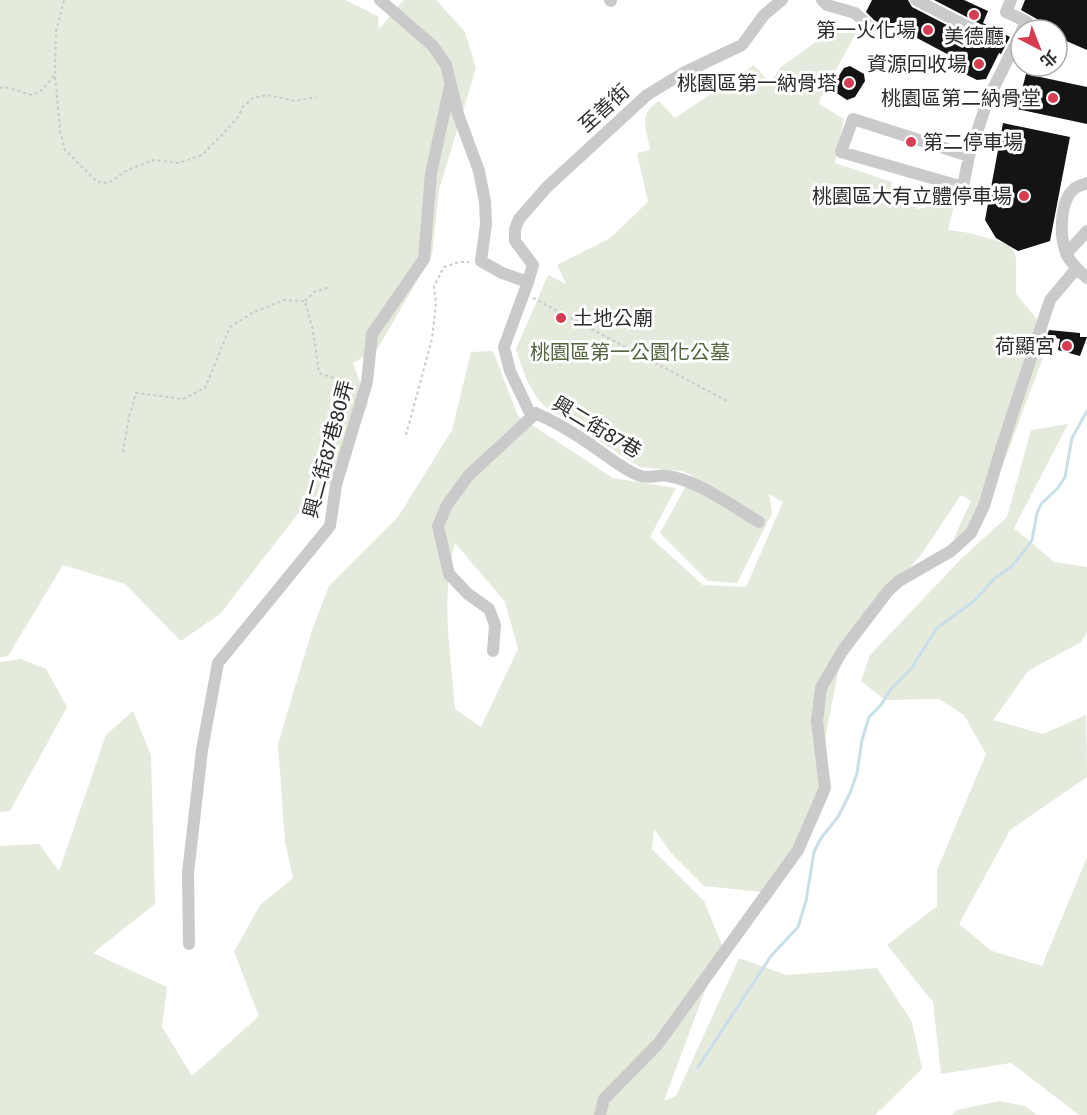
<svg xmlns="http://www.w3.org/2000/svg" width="1087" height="1115" font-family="'Fira Sans','Noto Sans TC',sans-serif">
	<rect width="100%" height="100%" fill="#fff"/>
	<path fill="#e4eadc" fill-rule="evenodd" d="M0,0h345l33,16 1,13 25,-29h32l29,32 11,36 -37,122 -7,65 -54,93 -25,15 15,41 -32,73 -39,38 -77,99 -39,27 -56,-57 -62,-19 -55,91 -8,1z
		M859,28l-38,69 -2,7 25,15 -9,44 57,19 -2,12 15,5 13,10 37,-8 -7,29 22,3 41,12 5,13v36l35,42 -70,187 -28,17 18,-39 -10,-6 -38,57 -80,96 -17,85 -6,76 -50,84 -66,-7 -32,-32 -18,-25 -2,20 52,52 18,44 -58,156 12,-5 63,-138 48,17 90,-7 35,54 10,47 -47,46h-875v-269l39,-2 20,27 47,-136 27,-24 18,44 4,149 -62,49 74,34 -5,40 30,49 67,-60 -25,-64 26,-47 33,-27 -8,-36 -7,-98 34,-114 17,-44 69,-69 54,-87 19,-78 22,-1 25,65 95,62 63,10 -26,49 53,48 43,2 37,-85 -14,-8 3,19 -35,70 -29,-2 -48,-48 32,-58 -11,-4 -41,-4 -97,-62c-15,-17 -21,-36 -27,-56l32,-74 18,9 -9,-19 53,-27 38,-36 -11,-49 13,-3c-3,-20 -13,-37 9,-49l16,17 79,-53 16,18 11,-16 50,-36zM455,543l50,59 13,47 -37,78 -26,-18c-4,-54 -15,-112 0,-166z
		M1068,424l-54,104 40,34 33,5v65l-6,10 -53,29 -35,49 50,14 43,-19 1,62 -77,53 -51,94 33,27 50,15 45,-109v258h-8l-68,-52 -70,11 -8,-72 -46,-57 50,-39v-36l49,-116 -22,-39 -25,-16 -54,1 -24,-19 9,-26 91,-96 46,-42 24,-87z
		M21,659l25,10 21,38 -57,104 -10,1v-150z
		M999,1101l26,5 12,9h-85l5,-5z"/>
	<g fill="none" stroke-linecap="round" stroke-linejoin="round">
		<path stroke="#cadee8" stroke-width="3" d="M698,1067l73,-111 27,-29 8,-26 8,-49 7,-14 17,-21 12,-24 7,-20 5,-33 7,-23 12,-12 9,-15 21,-21 26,-41 36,-26 22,-24 17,-12 14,-17 6,-9 5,-27 4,-9 17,-16 7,-11 7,-39 15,-27"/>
	</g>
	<path fill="#141414" d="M872,0h36l4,7 66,34h8l4,-7 -4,-7 -52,-27h30l24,11 -5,12 27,14 -9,17 -2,-1 -13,26 -9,1 -16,-8 5,-8 -66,-35 -3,4 -23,-13 -8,-8z
		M1025,0h62v50l-30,-13v-7h-16l3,-7 -23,-13z
		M850,66l14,8 1,7 -10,16 -8,3 -12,-8 -3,-6 12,-18z
		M1026,74l61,13v37l-70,-15z
		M1003,123l67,14 -20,104 -32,10 -22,-13 -11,-18z
		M1049,330l31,3v4h7l-7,19 -22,-6 2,-11 -13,-3z"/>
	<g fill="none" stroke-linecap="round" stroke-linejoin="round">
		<path stroke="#cacaca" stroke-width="2" stroke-dasharray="3 3" stroke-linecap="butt" d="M64,0l-8,32 -1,42 5,57 5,19 32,32 12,1 18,-13 27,-10 25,3 23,-8 21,-21 15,-17 5,-10 10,-9 14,-3 28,6 21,-4
			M0,88l5,-1 27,8 10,-5 12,-14
			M533,298l196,104
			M305,301l9,-9 16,-5
			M406,435l26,-96 4,-36 -2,-17 10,-19 15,-5h10
			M123,452l6,-35 7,-24 47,6 22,-11 25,-61 24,-15 30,-12 21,1 8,29 6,43 32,11 2,5"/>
		<path stroke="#cacaca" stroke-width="12" d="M380,0l53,46 13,19 12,49 21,57 6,31 1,22 -5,37 21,12 26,9 -24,65 6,24 19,40c26,9 50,25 72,41 12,8 26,20 40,24 8,3 18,-2 27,0 31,5 64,30 91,46
			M610,0l1,1
			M822,0l5,5 28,8 11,10
			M916,0l66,34
			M1011,0l-5,12 21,10 -5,8
			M969,156l-116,-37 -12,33 122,35 6,-31 19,-57 33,-66
			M1087,183c-4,2 -10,3 -13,6 -15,13 -15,51 -6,68 5,8 11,14 19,21
			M1066,254l21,-23
			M528,282l5,-17 -18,-24v-12l4,-10 28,-32 100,-92 36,-22 59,-28 22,-30 18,-15
			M493,651l2,-26 -6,-16 -21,-15 -19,-20 -11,-48 9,-21 22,-30 67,-62
			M189,944l-1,-71 14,-123 16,-87 112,-137 6,-41 31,-103 5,-48 52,-75 7,-86 19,-87
			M600,1115l4,-16 54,-55 140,-194 27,-62 -8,-67 4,-33 22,-38 45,-59 11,-10 52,-30 20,-18 13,-27 17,-57 49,-149 26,-31"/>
	</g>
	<g fill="#d73d52" stroke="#fff" stroke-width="2">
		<circle cx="974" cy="15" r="6"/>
		<circle cx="928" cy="30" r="6"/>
		<circle cx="979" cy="64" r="6"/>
		<circle cx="849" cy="83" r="6"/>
		<circle cx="1053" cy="98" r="6"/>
		<circle cx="911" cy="142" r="6"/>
		<circle cx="1024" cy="196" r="6"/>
		<circle cx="561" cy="318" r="6"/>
		<circle cx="1067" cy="346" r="6"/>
	</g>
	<g text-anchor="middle" stroke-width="6" stroke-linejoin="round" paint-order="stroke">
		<g font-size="20" fill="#2d2d2d" stroke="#fff" text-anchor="end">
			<text x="916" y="37">第一火化場</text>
			<text x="974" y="43" text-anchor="middle">美德廳</text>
			<text x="967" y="71">資源回收場</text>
			<text x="837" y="90">桃園區第一納骨塔</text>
			<text x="1041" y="105">桃園區第二納骨堂</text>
			<text x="923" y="149" text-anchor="start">第二停車場</text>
			<text x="1012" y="203">桃園區大有立體停車場</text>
			<text x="573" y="325" text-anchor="start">土地公廟</text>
			<text x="1055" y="353">荷顯宮</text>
		</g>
		<g font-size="20" fill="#2d2d2d" stroke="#fff">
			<text transform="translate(604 108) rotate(-42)" y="7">至善街</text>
			<text transform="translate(597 427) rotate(31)" y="7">興二街87巷</text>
			<text transform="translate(328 449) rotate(-75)" y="7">興二街87巷80弄</text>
		</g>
		<g font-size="20" fill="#53653e" stroke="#fff">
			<text x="630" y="359">桃園區第一公園化公墓</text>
		</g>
	</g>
	<g transform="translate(1039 48) rotate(138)"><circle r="28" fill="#ffffff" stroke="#ababab" stroke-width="1.5"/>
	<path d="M0-4.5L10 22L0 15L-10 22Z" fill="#d73d52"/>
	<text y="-9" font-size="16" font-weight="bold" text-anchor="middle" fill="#2d2d2d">北</text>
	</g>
</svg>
